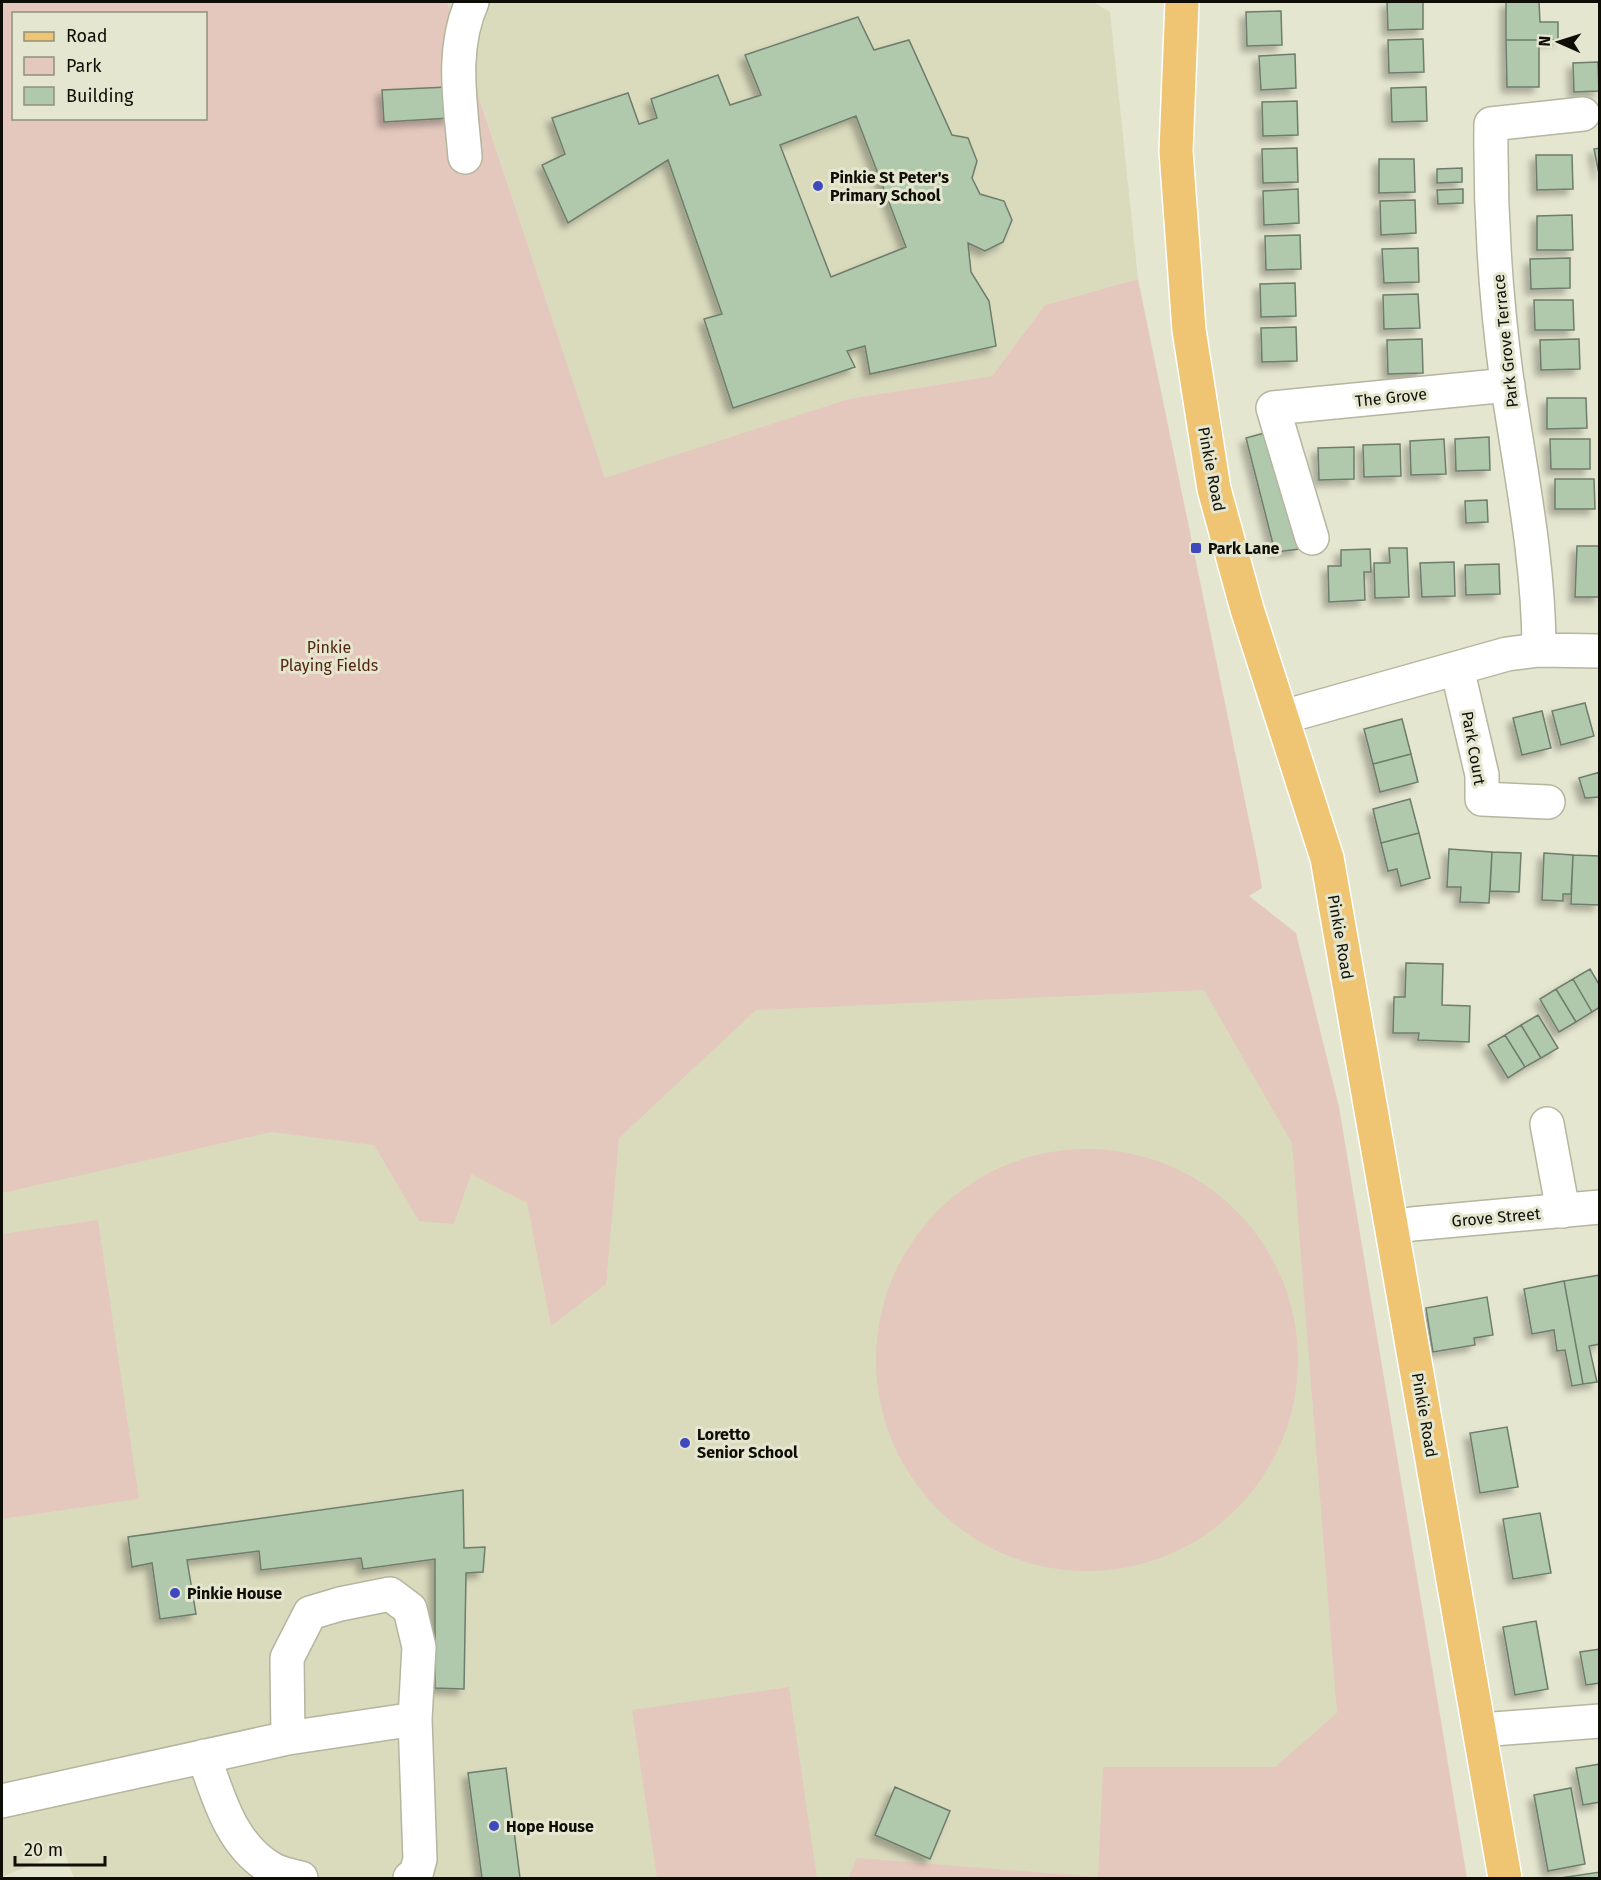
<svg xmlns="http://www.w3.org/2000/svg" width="1601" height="1880" font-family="'Fira Sans',sans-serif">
	<defs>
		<filter id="shadow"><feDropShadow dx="-5.5" dy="5.5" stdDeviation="3" flood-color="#0004"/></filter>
	</defs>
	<rect width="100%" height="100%" fill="#e5e6cf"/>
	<path fill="#dadbbd" d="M447,2h646l17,10 28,267 -93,26 -53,71 -144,23 -243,80z
		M1285,942l158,936h-1369l-10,-27 -62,26v-843z"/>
	<path fill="#e4c8bd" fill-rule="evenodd" d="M2,2h445l158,476 243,-79 144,-23 53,-71 93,-26 120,585 4,24 -13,8 47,37 43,174 128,771h-619l9,-20 241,19 5,-110h172l62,-54 -45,-570 -88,-153 -448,20 -137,128 -13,146 -55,42 -24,-123 -56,-29 -17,50 -35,-3 -45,-76 -103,-13 -269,61zM14,14h192v104h-192z
		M876 1360a211 211 0 1 1 422 0a211 211 0 1 1-422 0Z
		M98,1220l41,279 -137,20v-285z
		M789,1687l28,191h-160l-25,-168z"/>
	<path fill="#b0c8ac" stroke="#6e7d6c" stroke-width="1.5" fill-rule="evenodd" filter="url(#shadow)" d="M1387,2h36v27l-35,1z
		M1506,2h33l1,20h18v18h-52z
		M1281,11l1,34 -35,1 -1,-34z
		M858,17l16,33 35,-10 43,95 16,3 9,23 -5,17 8,16 24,7 8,19 -9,22 -18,9 -17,-8 3,29 18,29 7,45 -126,28 -5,-28 -18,5 8,16 -122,41 -29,-89 18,-5 -54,-154 -100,63 -26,-58 23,-11 -13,-36 76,-25 11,31 18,-6 -6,-19 67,-24 12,30 31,-10 -16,-40zM856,116l50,131 -75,30 -51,-132z
		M1423,39l1,33 -35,1 -1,-33z
		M1506,40h33v47h-32z
		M1295,54l1,34 -35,2 -2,-34z
		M1598,62l1,29 -25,1 -1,-29z
		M448,87l2,31 -66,4 -2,-32z
		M1426,87l1,34 -35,1 -1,-34z
		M1297,101l1,34 -35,1 -1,-34z
		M1297,148l1,34 -35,1 -1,-34z
		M1600,148v26h-1l-5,-25z
		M1536,155h36l1,34 -36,1z
		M1379,159h35l1,33 -36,1z
		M1462,168v14l-25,1v-14z
		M1298,189l1,34 -35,2 -1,-34z
		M1463,189v14l-25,1 -1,-14z
		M1415,200l1,33 -35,2 -1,-34z
		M1572,215l1,35h-36v-34z
		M1300,235l1,34 -35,1 -1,-34z
		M1418,248l1,34 -35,1 -2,-34z
		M1570,258v30l-39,1 -1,-30z
		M1295,283l1,33 -35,1 -1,-33z
		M1418,294l2,34 -36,1 -1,-34z
		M1534,300h39l1,30h-39z
		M1296,327l1,34 -35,1 -1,-34z
		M1422,339l1,34 -35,1 -1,-34z
		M1579,339l1,30 -39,1 -1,-30z
		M1547,398h39l1,30 -40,1z
		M1268,432l32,117 -25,3 -29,-114z
		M1489,437l1,33 -34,1 -1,-32z
		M1444,439l2,35 -35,1 -1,-34z
		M1550,439h40v30h-39z
		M1400,444l1,32 -37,1 -1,-32z
		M1354,447v32l-35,1 -1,-32z
		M1555,479h39l1,30h-40z
		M1487,500l1,22 -22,1 -1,-22z
		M1577,546h23v51h-25z
		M1389,548h18l2,49 -34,1 -1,-35h16z
		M1370,549l1,23h-7l1,28 -36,2 -1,-36h13v-16z
		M1454,562l1,34 -33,1 -2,-34z
		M1499,564l1,30 -34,1 -1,-30z
		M1585,703l9,33 -33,9 -9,-34z
		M1542,711l9,37 -29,7 -9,-37z
		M1402,719l9,35 -38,10 -9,-35z
		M1411,754l7,28 -38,10 -7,-28z
		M1600,772v25l-15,1 -6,-20z
		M1410,799l9,34 -38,10 -8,-34z
		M1419,833l11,45 -29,8 -4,-17 -9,2 -7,-28z
		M1449,849l43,3 -3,51 -29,-1 1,-15h-14z
		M1492,852l29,1 -2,39 -29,-1z
		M1544,853l29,2 -2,39h-8v7l-21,-1z
		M1573,855l27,1 -1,49 -28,-1z
		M1406,963l37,1 -1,41 28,1 -1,36 -51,-2 1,-7h-26l1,-36h11z
		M1590,969l10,17v21l-8,5 -19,-33z
		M1573,979l19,33 -16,10 -20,-33z
		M1556,989l20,33 -17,10 -19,-33z
		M1538,1015l20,33 -17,10 -20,-33z
		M1521,1025l20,33 -16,9 -20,-32z
		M1505,1035l20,32 -17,11 -20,-33z
		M1600,1275v69l-11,2 8,36 -14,2 -19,-103z
		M1564,1281l19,103 -11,2 -7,-36 -8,1 -3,-21 -22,4 -8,-45z
		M1487,1297l6,38 -19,3 1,7 -42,7 -7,-44z
		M1507,1427l11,60 -38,6 -10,-60z
		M463,1490l1,58 21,-1 -2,25 -17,1 -2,116 -29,-1v-129l-72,10 -2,-11 -100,12 -2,-19 -72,9 9,54 -36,5 -8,-56 -20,4 -4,-30z
		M1540,1513l11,60 -38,6 -10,-60z
		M1536,1621l12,68 -33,6 -12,-68z
		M1600,1649v34l-14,2 -6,-33z
		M1600,1764v38l-17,3 -7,-37z
		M506,1768l14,110h-38l-14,-105z
		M895,1787l55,24 -20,48 -55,-24z
		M1571,1788l14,76 -37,7 -14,-76z
		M1600,1872v6h-40z"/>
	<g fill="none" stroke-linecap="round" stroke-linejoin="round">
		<g stroke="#b5b5a0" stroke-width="36">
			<path id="minor" d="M465,157c-4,-52 -15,-106 7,-155
				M1312,538l-39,-130 235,-23
				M1539,650c0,-92 -20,-185 -33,-276 -11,-83 -16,-167 -15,-250l92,-10
				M1457,668l25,107v24l66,3
				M1283,717l224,-63 32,-4 61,1
				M1547,1124l16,87
				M1392,1228l20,-4 188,-17
				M1480,1730l120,-9
				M204,1756c14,41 28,92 70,114 8,4 18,6 27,8
				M2,1801l286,-63 127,-19 4,-72 -9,-38 -20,-15 -50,10 -30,9 -23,45 1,80
				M410,1878l6,-4 4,-15 -5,-140"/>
		</g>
		<g stroke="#fff" stroke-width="36">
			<path id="major" d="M1182,2l-6,149 13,179 25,159 33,120 80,249 178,1020"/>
		</g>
		<use href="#minor" stroke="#fff" stroke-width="33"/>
		<use href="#major" stroke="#efc574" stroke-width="33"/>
	</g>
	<g fill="#3f49be" stroke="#e5e6cf" stroke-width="2">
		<circle cx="818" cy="186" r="6"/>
		<rect x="1190" y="542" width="12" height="12" rx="3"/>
		<circle cx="685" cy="1443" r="6"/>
		<circle cx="175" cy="1593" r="6"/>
		<circle cx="494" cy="1826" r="6"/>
	</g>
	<g text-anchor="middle" stroke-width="6" stroke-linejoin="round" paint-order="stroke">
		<g font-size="16" font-weight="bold" fill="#0e0e07" stroke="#e5e6cf" text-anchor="start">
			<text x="830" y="183">Pinkie St Peter's<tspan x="830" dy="18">Primary School</tspan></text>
			<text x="1208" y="554">Park Lane</text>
			<text x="697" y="1440">Loretto<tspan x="697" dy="18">Senior School</tspan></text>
			<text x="187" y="1599">Pinkie House</text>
			<text x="506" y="1832">Hope House</text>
		</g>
		<g font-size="16" fill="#0e0e07" stroke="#e5e6cf">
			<text transform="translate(1505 341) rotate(-96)" y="6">Park Grove Terrace</text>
			<text transform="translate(1391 397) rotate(-6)" y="6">The Grove</text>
			<text transform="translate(1212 469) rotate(79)" y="6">Pinkie Road</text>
			<text transform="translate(1474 748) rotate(80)" y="6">Park Court</text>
			<text transform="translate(1341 937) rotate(80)" y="6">Pinkie Road</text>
			<text transform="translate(1496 1217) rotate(-5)" y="6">Grove Street</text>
			<text transform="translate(1425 1415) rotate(80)" y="6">Pinkie Road</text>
		</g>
		<g font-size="16" fill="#532510" stroke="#e5e6cf">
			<text x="329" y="653">Pinkie<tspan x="329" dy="18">Playing Fields</tspan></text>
		</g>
	</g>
	<rect width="1601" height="1880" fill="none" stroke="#0e0e07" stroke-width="6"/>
	<rect x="12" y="12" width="195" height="108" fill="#e5e6cf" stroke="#8f907f" stroke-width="1.5"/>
	<rect x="24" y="32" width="30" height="9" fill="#efc574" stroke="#8f907f" stroke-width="1.5"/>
	<text x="66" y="42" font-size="18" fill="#0e0e07">Road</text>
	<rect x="24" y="57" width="30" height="18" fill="#e4c8bd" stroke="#8f907f" stroke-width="1.5"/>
	<text x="66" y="72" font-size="18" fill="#0e0e07">Park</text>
	<rect x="24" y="87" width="30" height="18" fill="#b0c8ac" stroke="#8f907f" stroke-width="1.5"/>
	<text x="66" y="102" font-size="18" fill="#0e0e07">Building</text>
	<g transform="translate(1559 42) rotate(273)" stroke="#e5e6cf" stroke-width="4.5" paint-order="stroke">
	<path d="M0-4.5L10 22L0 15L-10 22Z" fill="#0e0e07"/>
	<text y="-9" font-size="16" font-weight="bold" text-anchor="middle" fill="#0e0e07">N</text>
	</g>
	<path d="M15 1856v9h90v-9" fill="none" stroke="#0e0e07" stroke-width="3"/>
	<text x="24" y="1856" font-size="18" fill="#0e0e07" stroke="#e5e6cf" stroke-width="4.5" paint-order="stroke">20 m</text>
</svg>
